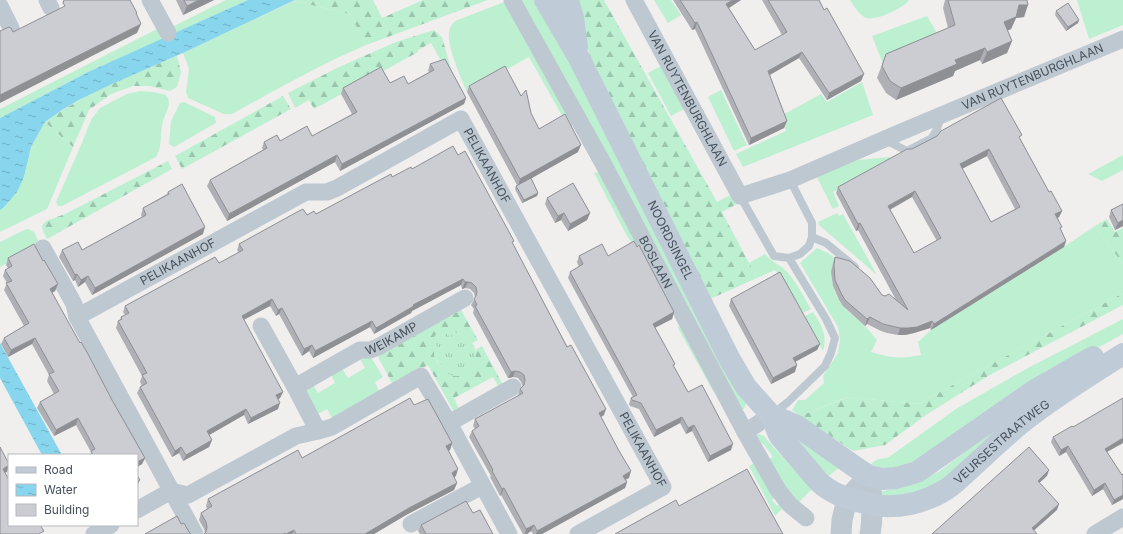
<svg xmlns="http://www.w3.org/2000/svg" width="1123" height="534" font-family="Inter,sans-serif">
	<defs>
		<pattern id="forest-firs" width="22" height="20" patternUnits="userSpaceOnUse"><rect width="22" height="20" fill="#bcf0d1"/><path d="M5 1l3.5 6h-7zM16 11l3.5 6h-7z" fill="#9bc5ad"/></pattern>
		<pattern id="park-tufts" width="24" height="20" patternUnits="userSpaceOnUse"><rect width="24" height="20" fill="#bcf0d1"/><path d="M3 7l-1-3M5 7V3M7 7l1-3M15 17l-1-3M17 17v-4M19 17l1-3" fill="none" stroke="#9bc5ad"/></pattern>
		<pattern id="water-ripples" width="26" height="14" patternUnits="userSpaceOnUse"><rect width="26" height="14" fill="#88d6ee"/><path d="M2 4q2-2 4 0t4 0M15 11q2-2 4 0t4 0" fill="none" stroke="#71b0c4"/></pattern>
	</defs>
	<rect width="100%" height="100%" fill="#f1eeee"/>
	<path fill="#bcf0d1" d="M226,0h22l-75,34 -3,-6z
		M518,0h21l184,368 23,36 -2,5h-4z
		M654,0h17l10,15 -13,8z
		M850,0h59c-5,8 -36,23 -45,17 -6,-4 -10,-11 -14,-17z
		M1077,0h46v25l-34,14z
		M294,1l56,13 16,31c-47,20 -90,45 -134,69h-8l-36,-16 -2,-6 3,-23 -6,-16z
		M507,1l67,124 -5,3 -40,-71 -62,35c-6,-14 -20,-45 -18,-60 1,-5 3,-8 6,-11z
		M927,16l11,19 -55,29 -11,-28z
		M161,27l6,10 -79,35 -88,46v-9z
		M661,66l23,43 -13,7 -23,-43z
		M862,82l11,33 -130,52 -7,-13 50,-23 -5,-15 40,-22 6,8z
		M721,90l26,55 -13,6 -26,-54z
		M140,91l13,1 13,3c2,3 3,5 3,9 -1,6 -6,14 -7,22 -2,11 0,21 -6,31l-94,49h-4l-2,-4 25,-57 10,-25 9,-12 27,-14z
		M184,102l31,15 1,6 -42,24 -5,-3 2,-23 9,-18z
		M45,122l28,25 -26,62 -47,23v-22l3,-2 21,-31 7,-30z
		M1123,155v15l-21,11 -14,-7z
		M890,157l2,4 -59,31 6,14 -6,3 -17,-34 32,-14z
		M600,171l117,218 -4,2 -35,-63 1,-2 -23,-47 -29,-43 -33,-63z
		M837,213l2,3 4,-2 34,61 -58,-50 -1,-3z
		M1095,226l28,38v29l-205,111 -71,-7 -47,19 -8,-6 6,-10h7l19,-17 -1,-7 15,-23 2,-14 -2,-12 -38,-64 17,-15 11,5 20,15 -15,-5c-3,16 0,32 11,44 6,7 14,12 21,19 4,4 8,9 12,14l-6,12c19,6 31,7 50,3l-3,-13 13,-12 121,-75z
		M28,229l6,3 6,12 -40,23v-25l22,-11z
		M765,254c7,9 17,11 24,20 8,10 15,23 22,35l-8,4 -28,-43 -18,8 -8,-15z
		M813,312c8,12 15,24 10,39l-18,-35z
		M1123,319v15l-86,47 -128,83c-15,4 -24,6 -39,1l6,-5 13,-3 67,-48 70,-40z
		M362,355l10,4 11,18 -8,5 4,9 -47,27 -5,-9 -11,6 -11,-20 3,-10 4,-2 6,10 17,-10 -5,-10 11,-6 7,11 17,-10 -6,-11z
		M1019,411l-86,78 -54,10 -2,-7 16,-3 27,-8 20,-10z
		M788,427l55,37 -14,12 -22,-22z
		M759,434l5,2 5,6 43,47 -15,15 -30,-44 6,-3 -8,-11 -10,-9 1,-2z
		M756,462l20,34 -4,4 5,6 4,-4 4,4 -10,10 -26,-50z"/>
	<path fill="url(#forest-firs)" d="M295,0h78l9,18 41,-18h65l-122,45 -16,-31 -56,-13z
		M574,0h30l113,202 15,-8 5,10 -15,8 35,66 -47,21 -118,-236z
		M434,30l8,7 15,53 -26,-47 -13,7v2l-104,57 -5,-9 -14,8 -7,-15 51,-26 57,-25z
		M177,56l4,16 -4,15 -7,4 -20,-5h-17l-22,8 -22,16 -16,37 -28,-25c40,-29 87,-47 132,-66z
		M283,96l8,13 -109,60 -7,-13z
		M168,161l4,8 -125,70 -4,-8 -1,-5 4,-5 19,-7z
		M1107,219l8,13 8,-4v36l-28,-38z
		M1123,293v12l-135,71 -62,39 -41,30 -32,6 -53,-35 48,-19 70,7z
		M461,310l17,30 -6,3 -4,-4 -7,-2 1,-3 -10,-2 -1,5h-2l-10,11 -4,2 -1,4 1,4 5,8 18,10 8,-2h6l4,-14 -1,-10 7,-4 21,39 -4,2 -6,-10 -39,21 5,11 -5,3 -26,-47 -35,20 -16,-30z"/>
	<path fill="url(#park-tufts)" d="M439,331h5l4,3 1,3h2l1,-5 10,2v3l6,2 6,6c1,5 1,10 2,14 2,8 3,9 -4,15 -6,0 -8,1 -13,2 -10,1 -16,-5 -21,-14 -2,-3 -3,-5 -4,-8l1,-4 4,-2 -6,-6v-4z"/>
	<path fill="url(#water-ripples)" d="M248,0h47l-112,53 -71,31 -33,16 -17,10 -17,12 -14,25 -7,30 -7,15 -14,16 -3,2v-92l88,-46z
		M0,343l62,112h-20l-42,-77z"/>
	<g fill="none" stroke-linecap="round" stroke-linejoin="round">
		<path stroke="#bec8d1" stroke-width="8" d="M885,140l22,11 25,-13 5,-9 4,-13
			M740,196l34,60 15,2 37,61 9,19 -4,15 -6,13 -37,36 -14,11
			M812,237l14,6 29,24
			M789,258l11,-4 9,-8 3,-9v-14l-22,-43"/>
		<g stroke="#bec8d1" stroke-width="17">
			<path d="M47,0l4,8"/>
			<path d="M150,0l18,33"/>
			<path id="s1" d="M512,0l92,165 141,267 33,58 12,15 16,13"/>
			<path id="s2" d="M634,0l106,196 50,-16 111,-48 222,-93"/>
			<path d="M0,6l11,22"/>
			<path d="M43,248l31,56 3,13"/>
			<path d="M261,326l34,61 23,44"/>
			<path id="s3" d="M295,387l65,-37h10l8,-3 87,-49"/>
			<path d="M449,423l64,-36"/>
			<path d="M745,432l26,-17"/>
			<path d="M137,510l34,-19 17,4 108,-59 22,-5 14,-4 89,-51 28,47 60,111"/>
			<path d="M411,524l71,-38"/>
			<path d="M94,534l17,-9"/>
			<path id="s4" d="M195,534l-118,-217 229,-125h21l10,-4 124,-69 202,368 -85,47"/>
			<path d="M1095,534l28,-17"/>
		</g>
		<path stroke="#bec8d1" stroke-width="21" d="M841,534l1,-14 5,-21 22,-23
			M870,534c3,-15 2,-30 1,-46"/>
		<g stroke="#c0cbd8" stroke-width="22">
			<path id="s5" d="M545,0l34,58 150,300 17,29 25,28 8,20 40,47c13,12 29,17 46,21 26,7 53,2 77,-11 10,-5 19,-15 28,-23 19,-17 39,-37 59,-52 30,-23 62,-43 94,-63"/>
			<path d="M568,0l5,18 4,29"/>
			<path d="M771,415l26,11 61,43 11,7 14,3 13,-1 21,-6 118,-82 58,-33"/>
		</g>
	</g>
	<path fill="#afb0b5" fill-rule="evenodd" d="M176,0h38l-31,15z
		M673,0h68l-12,8 26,42 27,-15 -20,-35h57l5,10 40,64 -3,7 -34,19 -28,-42 -29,17 17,46 -3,7 -35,17 -54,-116 -3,1z
		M945,0h82l-3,17 -8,1 -5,11 -4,2 5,10 -5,12 -25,11 -2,-4 -25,11 -2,5 -57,24 -10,-7 -9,-15 9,-24 62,-26 -5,-20z
		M1056,11l23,9 -1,3 -12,8 -11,-16z
		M430,64l36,34 -2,6 -124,67 -5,-9 -108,59 -20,-35 3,-6 53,-30 -1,-2 2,-6 16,-1 32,-5 40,-22 -11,-20 2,-6 47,-5 18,1 21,-12 -1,-1z
		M469,86l52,10 18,33 39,23 -47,26 7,15 -1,3 -15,7 -7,-14 1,-3 1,-1 -50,-93z
		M1020,139l29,53 13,19 -3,6 -1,1 3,12 5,11 -2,6 -133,83 -1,-2 -16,5 -9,2h-7l-11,-2 -6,-2 -14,-7 -2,2 -22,-20 -4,-6 -6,-14 -2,-14 2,-9 2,-6 47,38 14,5 -38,-70 -2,1 -20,-38 2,-6zM987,156l28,53 -24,13 -29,-54zM912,197l25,44 -23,12 -24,-43z
		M458,155l55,90 91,170 -3,2 28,61 -3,1 1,3 -2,6 -83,46h-9l-2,-3 -4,3h-4l-22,-39 -1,1 -10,-19 1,-1 -22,-39 3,-6 3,-2 -2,-3 2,-7 43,-23 2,-7 3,-2 -2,-5 -3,-4 -5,-1 -5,1 -35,-65 1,-4 -3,-4 4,-7 -1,-5 -4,-4 -5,-1 -3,1 -1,-4 -49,26 -1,2 -37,21 -4,-7 -57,31 -4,-7 -7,5 -23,-42 -3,2 -6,-10 -26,14 39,72 -3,6 -2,1v10l-30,15 -4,-9 -35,20 3,5 -3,7 -26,14 -4,-8 -7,4 -35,-64 3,-6 2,-1 -2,-4 2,-6 -26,-48 2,-7 2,-1 1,-3 4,-2 -2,-3 2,-6 94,-43 20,-10 -2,-3 2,-6 68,-29 9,-1 76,-37 20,-8z
		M168,192l35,42 -111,61 -7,-13 -7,5 -3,-7 -2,1 -14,-24 3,-7h20l60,-33 -1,-2 2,-7 24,-14z
		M547,198l43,15 -3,7 -19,11 -7,-11 -6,3 -10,-19z
		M1123,204v22l-8,4 -6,-13 2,-7z
		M637,247l37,65 -2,7 -17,9 19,39 14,25 43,58 -23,12 -16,-31 -6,3 -6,-11 -26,14 -15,-28 -9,-3 -1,-2 2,-6 2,-1 -65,-119 2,-6 9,-5 -2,-5 2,-6h29z
		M8,258l35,3 15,23 -3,7 -3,2 93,165 -3,6 -5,3v-12h-47l1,-3 -15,-27 -22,11 -17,-28 3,-6 14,-8 -7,-13 2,-6 -17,-31 -24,13 -7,-13 3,-6 20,-12 -20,-36 3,-7 -4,-7 2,-6 3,-2 -2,-3z
		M731,299l89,45 -3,6 -22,12v10l-24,12 -42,-78z
		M414,405l38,38 -2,7 -2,1 8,25 -2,1 3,6 -3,7 -48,25 -32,19h-170l1,-1 -1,-4 -5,-9 2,-7 6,-4 -1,-3 2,-7 94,-41z
		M1073,427l50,16 -16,9 15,23 1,-1v25l-11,6 -9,-16 -11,7 -26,-44 -7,4 -8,-14 2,-5z
		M473,513l20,21h-73l-2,-3 3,-6z"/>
	<path fill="#8e9094" d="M199,0h15l-31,15 4,-9z
		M733,0h8l-17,11 2,-7z
		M1019,5h9l-4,12 -8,1 -5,11 -12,5 5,-12z
		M1079,20l-1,3 -12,8 2,-4z
		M697,22l-2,7 -3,1 3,-7z
		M141,24l-4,9 -137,70v-8z
		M1012,41l-5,12 -25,11 5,-12z
		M985,48l-5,12 -25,11 -2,5 -57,24 5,-12 54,-28z
		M802,52l-3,6 -33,19 2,-6z
		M864,74l-3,7 -34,19 2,-7z
		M466,98l-2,6 -124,67 2,-7z
		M787,121l-3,7 -35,17 2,-7z
		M581,145l-3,7 -60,34 2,-7z
		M989,149l-2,7 -29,15 2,-7z
		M337,155l-2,7 -108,59 2,-7z
		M915,191l-3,6 -27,15 3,-6z
		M538,193l-1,3 -15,7 2,-3z
		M1062,211l-3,6 -6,4 2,-7z
		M564,213l-3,7 -6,3 3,-7z
		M590,213l-3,7 -19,11 2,-7z
		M1123,220v6l-8,4 3,-7z
		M860,223l-2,7 -2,1 2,-7z
		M205,227l-2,7 -111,61 3,-7z
		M1066,241l-2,6 -133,83 3,-6z
		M77,274l-2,6 -2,1 2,-6z
		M88,276l-3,6 -7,5 3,-7z
		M463,279l-2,6 -49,26 -1,2 -37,21 2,-6 37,-23z
		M465,282h3l-3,6 -3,1z
		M58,284l-3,7 -7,4 2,-6z
		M272,299l-2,7 -31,16 3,-6z
		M282,308l-3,6 -3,2 2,-6z
		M674,312l-2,7 -22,11 3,-6z
		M870,317l-3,7 -2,2 2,-7z
		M372,321l-2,6 -57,31 2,-7z
		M932,321l-2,7 -16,5 -9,2h-7l2,-7z
		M35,338l-3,6 -24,13 3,-7z
		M820,344l-3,6 -26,14 2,-6z
		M312,345l-3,6 -7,5 2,-7z
		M797,365l-2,7 -24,12 2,-6z
		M515,371l-2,6 -5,1 3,-6z
		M283,392l-3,6 -6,4 2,-7z
		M280,403l-2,6 -30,15 3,-6z
		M246,409l-2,6 -40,23 3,-7z
		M606,409l-2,6 -7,4 2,-6z
		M682,417l-2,6 -26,14 2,-7z
		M78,418l-2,7 -22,11 2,-6z
		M694,425l-2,6 -6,3 2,-6z
		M1123,438v5l-20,11 2,-5z
		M212,440l-3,7 -26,14 3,-6z
		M452,443l-2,7 -7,3 3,-7z
		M733,444l-2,6 -23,12 2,-6z
		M1068,446l-2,6 -7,4 2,-6z
		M181,447l-2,6 -7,4 3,-6z
		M145,458l-3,6 -5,3v-5z
		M9,465l-2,7 -7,3 3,-6z
		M458,469l-2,7 -7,4 3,-7z
		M1049,470l-2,6 -11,10 2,-5z
		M631,471l-2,7 -8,4 2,-6z
		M140,480l-3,6v-5z
		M627,482l-2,6 -83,46h-6l1,-3z
		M457,483l-3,7 -48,25 -32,19h-9l44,-26z
		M1105,483l-2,6 -11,7 2,-6z
		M504,488l-3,7 -1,1 2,-7z
		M1123,495v4l-11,6 2,-5z
		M1059,504l-2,6 -27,24 2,-6z
		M534,525l-3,6 -4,3h-2l1,-5z
		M294,530l-2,4h-6z"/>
	<path fill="#cbcdd3" stroke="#8e9094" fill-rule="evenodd" d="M64,0h66l7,13h-1l5,11 -141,71v-64l9,-4 2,1 2,4 52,-26 -2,-3z
		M184,0h15l-12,6z
		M680,0h53l-7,4 29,46 32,-18 -19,-32h51l5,10 3,-2 37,66 -35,19 -27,-41 -34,19 19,50 -36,17 -54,-116 -2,1z
		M948,0h79l1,5h-9l-3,12 -12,5 8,19 -25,11 -2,-4 -30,12 2,4 -56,24 -11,-7 -8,-15 4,-12 69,-29z
		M1068,3l11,17 -11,7 -12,-16z
		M445,59l21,39 -124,66 -5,-9 -108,59 -19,-34 57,-32 -3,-6 13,-7 3,6 27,-15 5,10 45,-24 -14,-24 38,-21 9,16 14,-7 4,8 26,-14 -4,-6z
		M505,66l16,30 5,-6 5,23 8,16 26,-15 16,31 -61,34 -51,-93z
		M1001,98l21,37 -3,2 30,55 2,-1 11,20 -7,3 7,13 -2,1 6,13 -132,83 -2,-3 -15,6 -9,1h-8l-17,-4 -13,-7 -3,2 -22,-19 -4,-7 -6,-13 -1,-15 1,-8 15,4 20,17 12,17 3,1 4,-2 19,16 -48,-87 -2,1 -20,-37 62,-34 7,-4h5l25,-13 4,-5zM989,149l31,58 -29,15 -31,-58zM915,191l26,47 -27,15 -26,-47z
		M453,146l5,9 7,-4 49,90 -2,1 55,105 4,-2 35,64 -7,4 19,36 13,22 -8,5 4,6 -90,49 -3,-6 -8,4 -22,-41 -2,1 -10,-18 1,-1 -21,-39 7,-5 -4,-7 48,-26 -3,-4 4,-4 1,-5 -1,-5 -4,-3 -5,-1 -4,1 -36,-66 2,-1 -3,-6 2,-3 1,-4 -1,-5 -4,-4 -4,-1h-3l-2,-3 -50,26 1,1 -38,22 -4,-7 -57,30 -3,-6 -8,4 -22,-41 -4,2 -6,-11 -30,17 41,76 -7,3 4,8 -29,15 -5,-9 -39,22 5,9 -26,15 -5,-8 -6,4 -35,-64 7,-4 -5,-8 5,-2 -29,-52 4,-2 -1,-2 8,-4 -4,-7 90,-49 4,6 24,-13 -4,-6 58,-32 6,-3 4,6 7,-4 2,3 75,-40 1,3 19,-10 1,2z
		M531,178l7,15 -14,7 -8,-14z
		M573,183l17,30 -20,11 -6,-11 -6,3 -11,-18z
		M182,184l23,43 -110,61 -7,-12 -7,4 -4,-6 -2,1 -13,-25 16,-8 4,8 13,-7 51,-28 -3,-7 26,-14 -1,-2z
		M1123,204v16l-5,3 -7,-13z
		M634,241l3,6 2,-2 35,67 -21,12 22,40 -2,1 15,27 14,-7 31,59 -23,12 -16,-31 -6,3 -6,-11 -26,13 -15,-27 -9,-3 -1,-2 6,-3 -67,-123 13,-8 -4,-8 23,-12 6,12z
		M34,244l9,17 1,-1 14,24 -8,5 30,54 1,-1 7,12 24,46 33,58 -8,4v-7h-44l-2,-4 4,-2 -17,-31 -22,12 -16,-28 19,-11 -10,-17 5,-2 -19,-34 -24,12 -7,-12 25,-15 -23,-40 6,-2 -7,-11 7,-4 -4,-8z
		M780,272l40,72 -27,14 4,7 -24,13 -42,-79z
		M410,398l4,7 14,-6 24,44 -6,3 12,23 -6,4 5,10 -48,25 -44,26h-69l-2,-4 -8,4h-1v-1l-2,1h-79l2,-2 1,-5 -1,-5 -5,-9 11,-7 -4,-7 90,-49 4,8z
		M1123,398v40l-18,11 17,26 1,-1v21l-9,5 -9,-17 -11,7 -26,-44 -7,4 -8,-13 19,-11 1,1z
		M0,447l9,17v1l-6,4 6,11v45h31l4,6 -5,3h-39z
		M1029,447l20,23 -11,11 21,23 -27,24 5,6h-105z
		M747,469l36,65h-168l61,-34 3,6z
		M137,475l3,5 -3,1z
		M466,501l7,12 7,-3 13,24h-67l-5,-9z
		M177,516l4,8 3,-1 5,9 2,2h-46z"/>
	<g text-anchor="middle" stroke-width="3" stroke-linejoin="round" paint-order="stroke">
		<g font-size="12" fill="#46515c" stroke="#fff">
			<text dy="4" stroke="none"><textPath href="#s2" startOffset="539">VAN RUYTENBURGHLAAN</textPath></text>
			<text dy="4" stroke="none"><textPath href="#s2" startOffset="112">VAN RUYTENBURGHLAAN</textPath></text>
			<text dy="4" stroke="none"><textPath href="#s4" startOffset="735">PELIKAANHOF</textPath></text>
			<text dy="4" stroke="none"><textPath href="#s5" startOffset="271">NOORDSINGEL</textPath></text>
			<text dy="4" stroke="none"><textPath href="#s4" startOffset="362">PELIKAANHOF</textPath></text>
			<text dy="4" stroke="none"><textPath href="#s1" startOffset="299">BOSLAAN</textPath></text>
			<text dy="4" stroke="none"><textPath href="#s3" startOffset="109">WEIKAMP</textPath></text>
			<text dy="4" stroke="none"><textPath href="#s5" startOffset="766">VEURSESTRAATWEG</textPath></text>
			<text dy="4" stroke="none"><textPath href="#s4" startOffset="1059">PELIKAANHOF</textPath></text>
		</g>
	</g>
	<rect x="8" y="454" width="130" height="72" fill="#ffffff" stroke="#b5b9be"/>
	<rect x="16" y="467" width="20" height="6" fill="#c0cbd8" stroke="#b5b9be"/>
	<text x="44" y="474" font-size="12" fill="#46515c">Road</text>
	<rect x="16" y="484" width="20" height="12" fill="url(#water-ripples)" stroke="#b5b9be"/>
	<text x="44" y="494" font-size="12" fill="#46515c">Water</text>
	<rect x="16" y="504" width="20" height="12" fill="#cbcdd3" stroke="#b5b9be"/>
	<text x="44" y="514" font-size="12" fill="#46515c">Building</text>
</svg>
